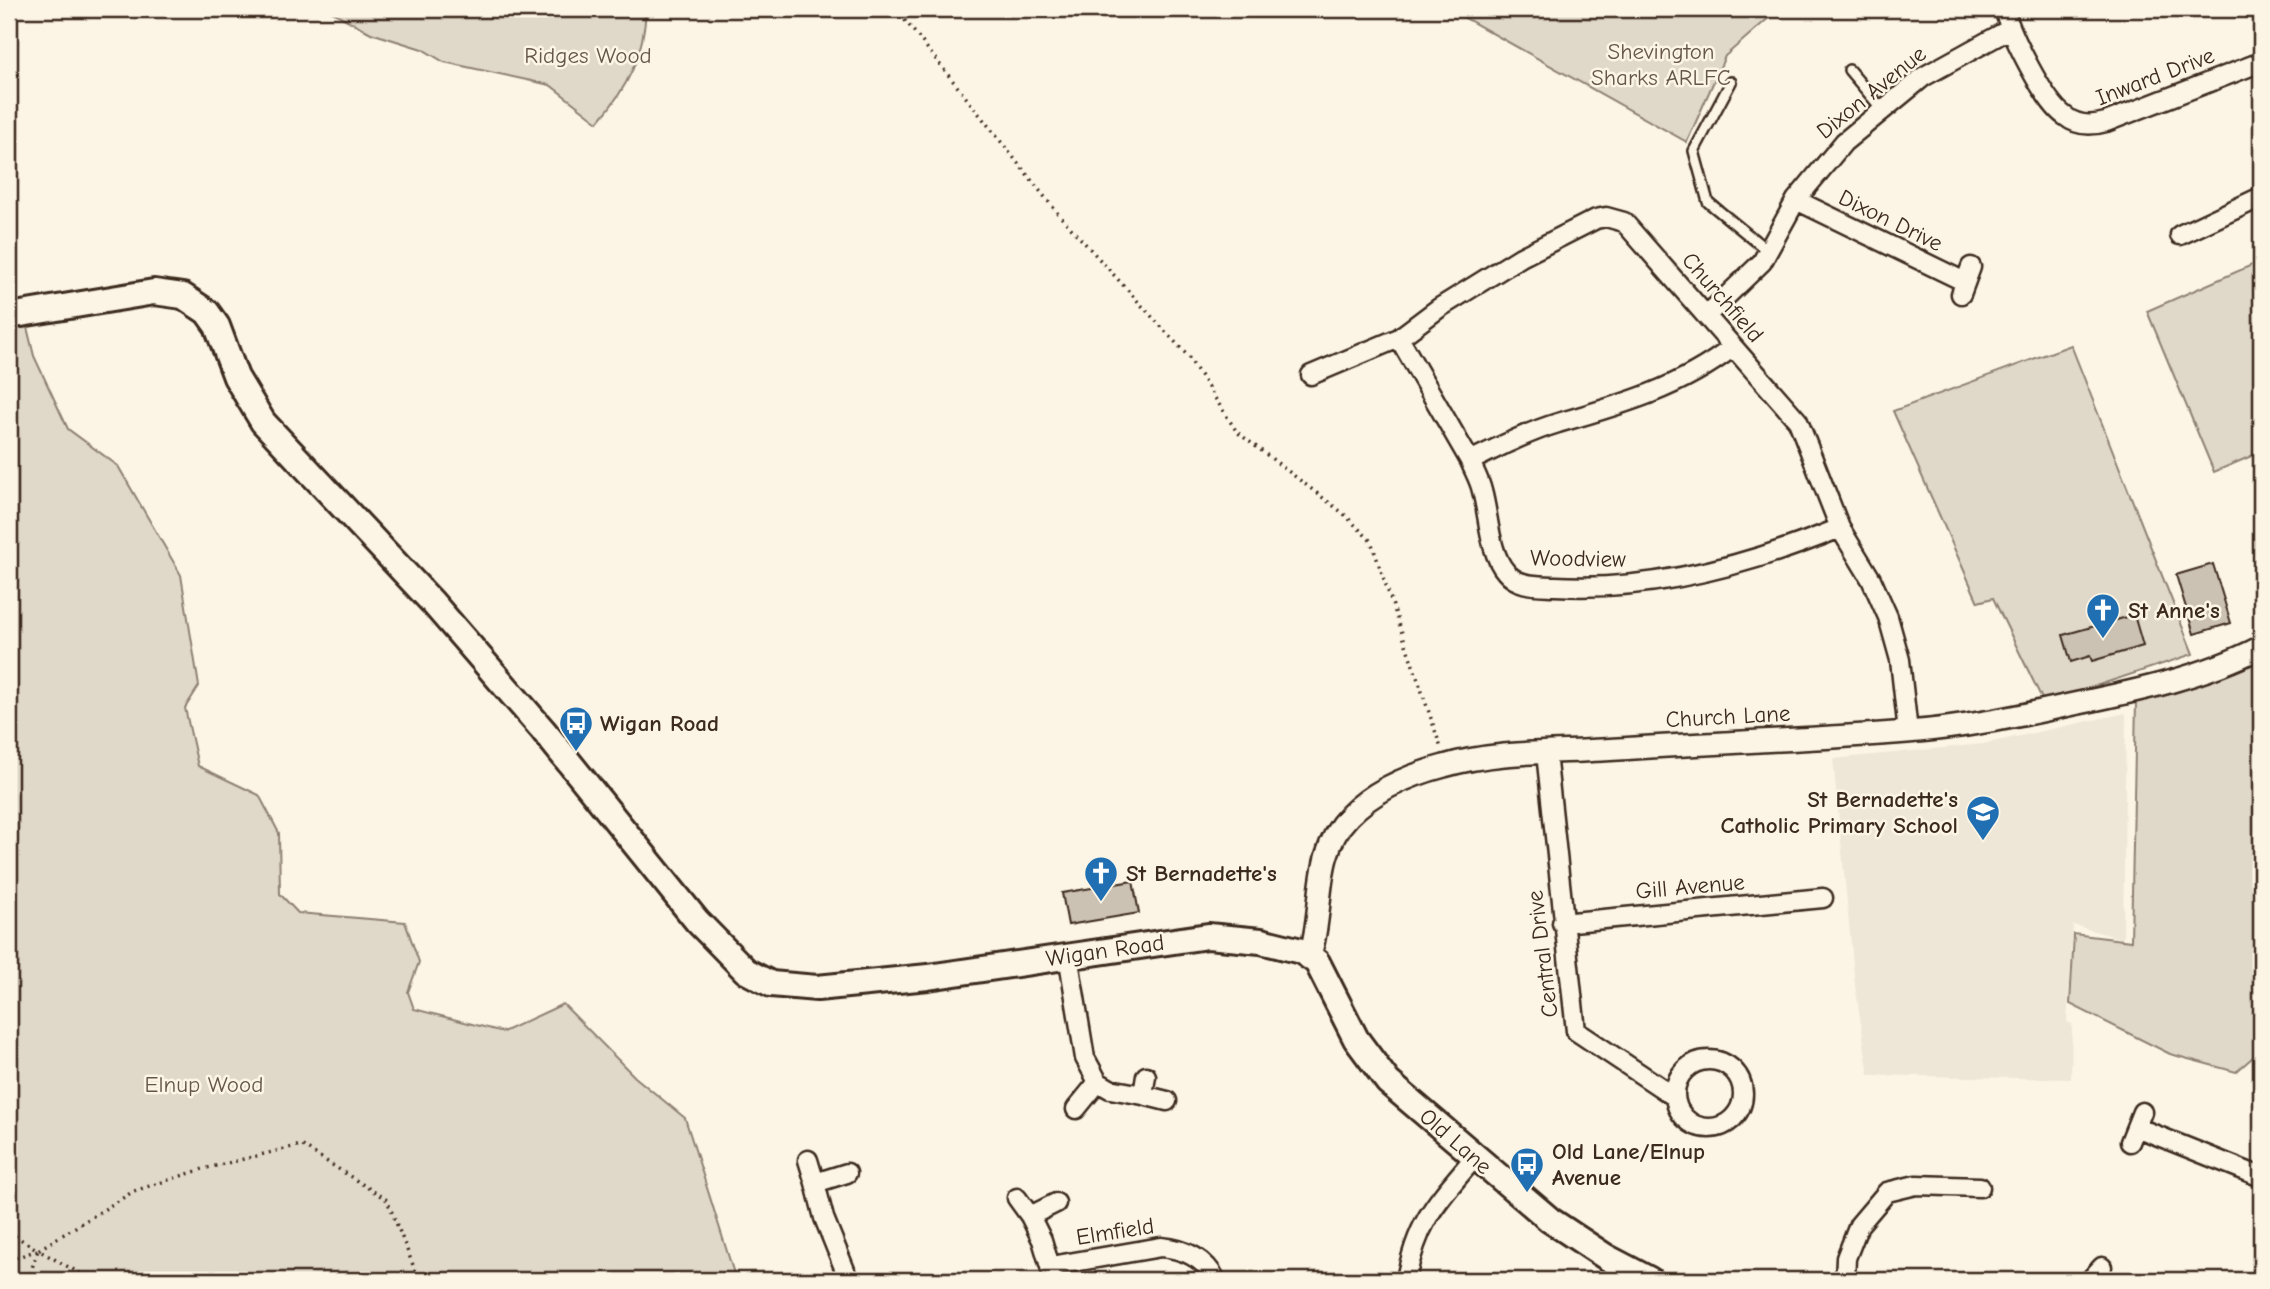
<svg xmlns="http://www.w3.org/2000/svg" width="2270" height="1289" font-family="'Comic Neue',sans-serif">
	<rect width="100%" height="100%" fill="#fcf5e5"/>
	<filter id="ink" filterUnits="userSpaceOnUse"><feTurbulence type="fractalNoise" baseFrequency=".0143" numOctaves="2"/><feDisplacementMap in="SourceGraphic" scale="14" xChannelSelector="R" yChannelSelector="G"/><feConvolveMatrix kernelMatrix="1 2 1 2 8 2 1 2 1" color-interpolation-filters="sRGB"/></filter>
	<g filter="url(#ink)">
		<path fill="#eee6d6" d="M2126,713l-3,226 -50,-14 -6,97 5,2 -1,55 -202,-4 -14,-90 -22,-226 150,-15z"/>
		<path fill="#e0d8c8" stroke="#8e8173" stroke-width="2" d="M327,9h319c-2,46 -18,78 -48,113l-48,-37 -106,-23 -22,-13 -51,-16z
			M1449,9h330l-54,47 -38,86z
			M2261,261v191l-47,20 -67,-161z
			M27,327l7,29 34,73 50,37 63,109 18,111 -14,22 13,58 61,29 20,38 1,61 18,19 107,9 14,40 -11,30 6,17 89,23 60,-28 72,73 50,41 51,162h-727v-950z
			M2071,345l122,309 -149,49 -51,-105 -15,4 -85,-191z
			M2261,660v390l-25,22 -66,-18 -100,-50 4,-70 57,7 5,-239 106,-33z"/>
		<path fill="#ccc2b3" stroke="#3b2a1e" stroke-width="2" d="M2213,564l18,59 -37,11 -18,-59z
			M2134,615l9,31 -51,15 -2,-5 -19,6 -8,-27z
			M1133,881l6,32 -71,12 -6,-32z"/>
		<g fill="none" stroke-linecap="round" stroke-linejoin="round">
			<g stroke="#3b2a1e" stroke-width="14">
				<path id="service" d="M1849,70l33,39
					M1731,82l-37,69 14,51 60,49"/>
			</g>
			<g stroke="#3b2a1e" stroke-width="23">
				<path id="minor" d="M2004,9c7,25 40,93 61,107 12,10 27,10 41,6l155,-60
					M1796,200l169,82
					M2180,235l81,-38
					M1961,294l10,-27
					M1707,315l55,-53 34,-62 48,-58 79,-65 87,-48
					M1399,338l71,123
					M1733,347c-52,41 -112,58 -175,76 -30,9 -59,24 -88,38 4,10 10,20 12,30 7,24 7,62 24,81 12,15 32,13 49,14 97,6 197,-22 285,-58
					M1311,375l88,-37 40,-30 82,-51 75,-38 10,-2 18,5 174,199 42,107 31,51 17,38 12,43 8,72
					M1546,753l30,278 99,66
					M1562,923l261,-25
					M1068,955l17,103 13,24
					M1675 1094a34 34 0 1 1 68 0a34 34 0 1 1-68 0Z
					M1146,1076l-3,19 24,6
					M1076,1109l22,-27 12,7 33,6
					M2136,1127l125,50
					M2130,1142l12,-30
					M808,1160l7,23 32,-10
					M815,1183l9,35 25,62
					M1017,1198l13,18 26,-13
					M1030,1216l12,24 12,40
					M1051,1266l110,-19c24,2 44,12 55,33
					M1406,1280c11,-59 30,-77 68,-122
					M1845,1280l1,-22 13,-33 28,-33 29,-7 64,2
					M2090,1280l12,-13"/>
			</g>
			<g stroke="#3b2a1e" stroke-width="26">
				<path id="tertiary" d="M1310,955c15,-46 2,-101 39,-139 25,-26 61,-41 95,-50 50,-15 107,-13 158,-16 101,-7 203,-10 305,-18 56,-4 112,-16 167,-28 63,-13 129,-27 187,-57"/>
			</g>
			<g stroke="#3b2a1e" stroke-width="30">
				<path id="secondary" d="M9,316l145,-24 29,4 24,16 10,14 19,51 27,45 170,181 110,127 154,191 49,50 25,13 46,4 111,-11 280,-41 53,5 40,10 16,11 39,77 32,43 162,138 56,37 44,23"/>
			</g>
			<path stroke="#3b2a1e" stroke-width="3.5" stroke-dasharray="2 5" stroke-linecap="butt" d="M896,9l163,206 128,140 50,77 107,82 27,27 70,207
				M9,1232l29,18 96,-59 69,-22 98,-24 86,55 32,80
				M9,1260l29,-10 54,30
				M28,1280l10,-30"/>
			<use href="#service" stroke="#fcf5e5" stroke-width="9"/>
			<use href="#minor" stroke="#fcf5e5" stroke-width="18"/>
			<use href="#tertiary" stroke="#fcf5e5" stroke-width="21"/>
			<use href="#secondary" stroke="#fcf5e5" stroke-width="24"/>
		</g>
	</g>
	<defs>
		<g id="church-pin" transform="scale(1.75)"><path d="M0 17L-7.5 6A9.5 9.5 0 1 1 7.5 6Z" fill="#1f6fb2" stroke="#fcf5e5"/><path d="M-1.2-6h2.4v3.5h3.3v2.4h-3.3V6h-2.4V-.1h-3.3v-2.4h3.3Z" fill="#fff"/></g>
		<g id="bus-pin" transform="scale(1.75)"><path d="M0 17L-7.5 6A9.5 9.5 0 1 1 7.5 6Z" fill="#1f6fb2" stroke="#fcf5e5"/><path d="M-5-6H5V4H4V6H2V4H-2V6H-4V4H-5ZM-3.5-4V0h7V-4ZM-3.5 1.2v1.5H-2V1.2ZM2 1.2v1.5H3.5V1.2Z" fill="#fff"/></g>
		<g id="school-pin" transform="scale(1.75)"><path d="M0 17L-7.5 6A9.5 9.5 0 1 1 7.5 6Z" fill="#1f6fb2" stroke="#fcf5e5"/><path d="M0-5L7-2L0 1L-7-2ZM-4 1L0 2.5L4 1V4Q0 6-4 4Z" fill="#fff"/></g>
	</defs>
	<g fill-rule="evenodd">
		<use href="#church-pin" x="2103" y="610"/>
		<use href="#bus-pin" x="576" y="723"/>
		<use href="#school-pin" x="1983" y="812"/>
		<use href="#church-pin" x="1101" y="873"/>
		<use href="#bus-pin" x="1527" y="1164"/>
	</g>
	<g text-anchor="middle" stroke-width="5" stroke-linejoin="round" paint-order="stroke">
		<g font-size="23" fill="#645648" stroke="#fcf5e5">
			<text x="1661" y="59">Shevington<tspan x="1661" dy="26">Sharks ARLFC</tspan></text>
			<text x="588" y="63">Ridges Wood</text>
			<text x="204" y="1092">Elnup Wood</text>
		</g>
		<g font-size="23" fill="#3b2a1e" stroke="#fcf5e5">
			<text transform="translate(2155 76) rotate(-21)" y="8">Inward Drive</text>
			<text transform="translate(1871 92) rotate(-39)" y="8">Dixon Avenue</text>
			<text transform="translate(1891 220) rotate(26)" y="8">Dixon Drive</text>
			<text transform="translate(1723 297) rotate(49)" y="8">Churchfield</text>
			<text transform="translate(1578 558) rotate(1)" y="8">Woodview</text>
			<text transform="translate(1728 716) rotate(-3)" y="8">Church Lane</text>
			<text transform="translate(1690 886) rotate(-5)" y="8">Gill Avenue</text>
			<text transform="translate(1105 950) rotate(-8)" y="8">Wigan Road</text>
			<text transform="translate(1542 954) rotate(-97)" y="8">Central Drive</text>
			<text transform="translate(1456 1141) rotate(41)" y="8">Old Lane</text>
			<text transform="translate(1115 1231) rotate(-9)" y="8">Elmfield</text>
		</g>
		<g font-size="23" font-weight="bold" fill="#3b2a1e" stroke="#fcf5e5" text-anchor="start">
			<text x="2128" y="618">St Anne's</text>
			<text x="600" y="731">Wigan Road</text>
			<text x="1958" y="807" text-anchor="end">St Bernadette's<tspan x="1958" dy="26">Catholic Primary School</tspan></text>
			<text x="1126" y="881">St Bernadette's</text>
			<text x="1552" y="1159">Old Lane/Elnup<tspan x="1552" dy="26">Avenue</tspan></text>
		</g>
	</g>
	<rect width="2270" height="1289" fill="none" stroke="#fcf5e5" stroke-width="35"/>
	<rect x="18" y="18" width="2235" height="1254" fill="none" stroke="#3b2a1e" stroke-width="2.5" filter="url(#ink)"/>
</svg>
